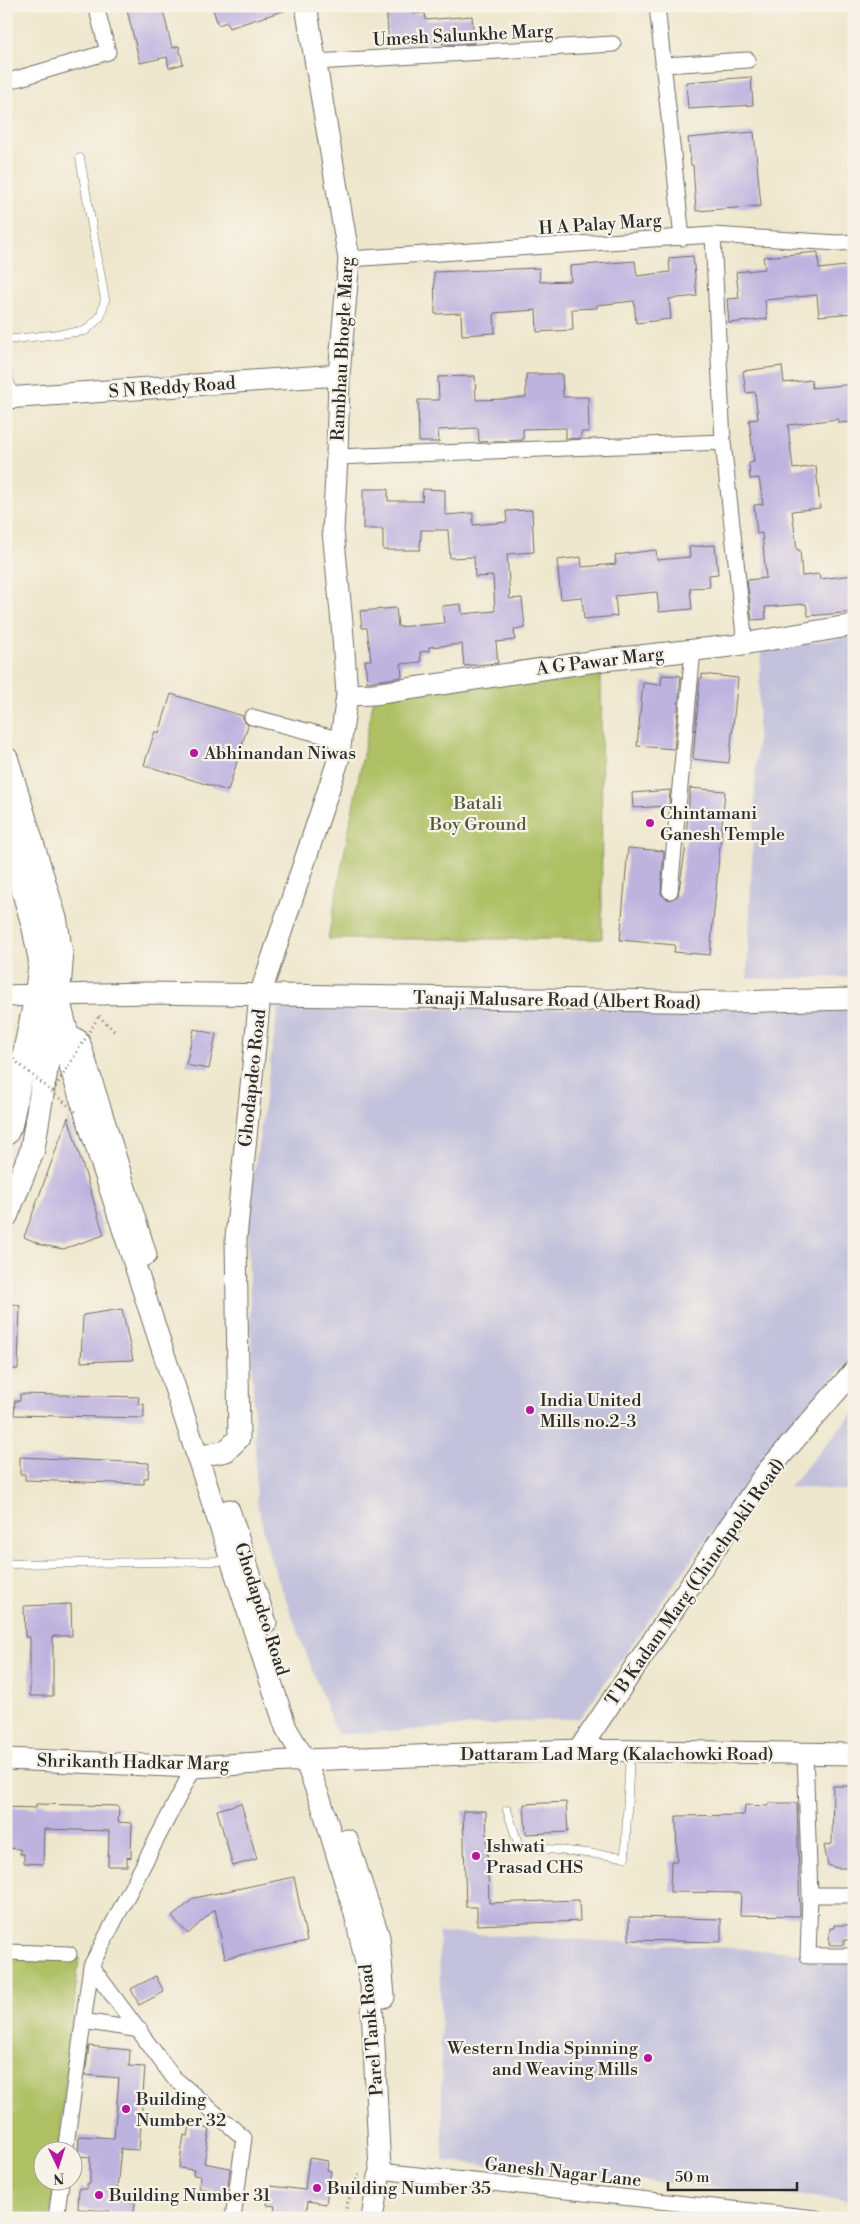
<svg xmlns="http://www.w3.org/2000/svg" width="860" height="2224" font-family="'Libre Bodoni',serif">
	<rect width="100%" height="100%" fill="#f7f3e8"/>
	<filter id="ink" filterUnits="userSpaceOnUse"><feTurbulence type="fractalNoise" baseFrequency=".02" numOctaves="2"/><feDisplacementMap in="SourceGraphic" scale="10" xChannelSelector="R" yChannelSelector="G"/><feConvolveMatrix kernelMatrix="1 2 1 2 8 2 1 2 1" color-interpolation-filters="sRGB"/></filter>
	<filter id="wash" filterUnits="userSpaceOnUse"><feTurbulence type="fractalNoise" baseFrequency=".0096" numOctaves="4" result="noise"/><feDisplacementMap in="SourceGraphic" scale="20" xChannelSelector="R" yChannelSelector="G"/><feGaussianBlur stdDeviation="1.12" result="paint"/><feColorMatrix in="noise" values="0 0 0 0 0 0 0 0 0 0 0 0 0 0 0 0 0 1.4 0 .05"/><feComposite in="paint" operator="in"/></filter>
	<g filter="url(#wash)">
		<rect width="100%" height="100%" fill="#eee7cd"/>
		<path fill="#c3c1db" d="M854,636v341l-107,2 14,-329z
			M854,1006v348l-97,113 -177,251 -243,17 -68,-180 -12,-52 -10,-281 31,-213 446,-1z
			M854,1412v79l-65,-4z
			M439,1932l415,23v246l-411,-40z"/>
		<path fill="#aec064" stroke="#6c7648" d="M601,662l1,277h-274l46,-242z
			M6,1955l73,3 -21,193 -16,1v30h12l-4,36h-44z"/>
		<g id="blocks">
			<path fill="#beb2df" d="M126,6h36l10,42 7,-2 4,18 -14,4 -2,-11 -27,6z
				M212,6h76l1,3 -60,19 -2,-6 -9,3z
				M386,6h26l1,8 12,-1 1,7 46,-4 2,27 -31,2 -1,-4 -53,5z
				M751,77l2,28 -65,4 -2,-27z
				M754,132l7,74 -65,5 -3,-46h-2l-3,-27z
				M818,252l1,17 35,-4v28h-3l2,20 -34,3 -2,-21 -52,5 2,19 -38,4 -2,-24 12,-1 -3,-26 29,-3 -2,-12z
				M693,256l4,40 -28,3 2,20 -35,4 -2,-22 -37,4v3l-25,1 1,21 -36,2 -1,-22 -42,3 1,20 -33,2 -1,-22 -26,1 -1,-42 105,-4 1,14 31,-1 -1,-15 65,-5 2,15 33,-4 -1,-14z
				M782,366l2,17 27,-3 1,8 42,-4v38l-16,1v-4l-50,6 5,44 23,-3 4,42 -28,3 5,39h3l2,26 17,-2 1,5 34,-4v37l-46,4 -2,-12 -41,3 1,12 -14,1 -5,-40 19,-2 -4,-45 -5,1 -3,-29 9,-1 -4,-26 -9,1 -1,-16 5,-1 -5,-42 9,-1 -3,-27 -9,1 -3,-22z
				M526,374h36l1,23h25l1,35h-8v6l-15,1v-11l-43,1v11l-44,2 -1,-14 -40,2 1,12h-20l-1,-42h21l-1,-23 37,-1 1,24 29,-1 21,-2z
				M363,489h25v12h34l1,-12 22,1v25l28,-2v12l34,-3 -1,-11 26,-1 2,42 -27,2 3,45 12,-1 3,30 -11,1 1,11 -19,2 2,21 -34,3 -2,-22 -33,3v4l-9,1 1,10 -20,2 1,13 -35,5 -2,-22h6l-4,-32h-5l-2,-17 36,-3 2,19 46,-4 -2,-17 19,-2 1,10 33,-3 -2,-35 -18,1 -1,-20 -24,1 -2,-28h-27l-1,20h-37v-21h-20z
				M715,545l3,29 -9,1 1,12 -20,1 2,21 -33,3 -2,-20 -42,4 2,20 -33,3 -2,-22 -21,2 -4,-39 24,-3 1,10 34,-3 -1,-9 41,-5 1,10 33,-3 -1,-10z
				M702,674l36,4 -9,85 -36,-4 7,-81h2z
				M662,675l19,1 -7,73 -37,-3 6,-63 18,2z
				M171,694l72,22v4l5,5 -20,66 -84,-26 11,-34 4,2z
				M690,788l35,3 -15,164 -36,-3 1,-7 -55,-5 8,-92 36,3 -3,43 8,6 9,-4 7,-44z
				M670,790l-1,16 -36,2 -1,-15z
				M194,1029l22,5 -7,35 -23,-4z
				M68,1117l36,118 -41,14 -21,-4 -18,-8z
				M6,1302l14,4 -2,63h-12z
				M122,1309l11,51 -52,2 2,-47z
				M20,1394l119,3 -1,7h6v14l-130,-3 1,-14h5z
				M20,1457l129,6 -1,15h-4v6l-119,-4v-6h-5z
				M71,1604l1,32h-19v60h-23v-59h-5l-1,-31z
				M833,1786h21v82h-17l-9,-3 -4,-19 8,-2z
				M566,1802l2,30 -42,2 -2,-30z
				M241,1803l16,56 -24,7 -16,-56z
				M769,1803h28l3,113 -60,-1 1,-22 -71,-1 1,-31h6l-1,-45 68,-1 1,-10 24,1z
				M36,1804l83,2 -1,16 14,1 -1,35 -4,-1v9h-19l1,-35 -65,-2 -1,35 -19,-1v-9h-4v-5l-14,-1v-41l30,1z
				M463,1811h23l3,92 90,-3 1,21 -103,4v-18h-11z
				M294,1877l13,64 -82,17 -10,-49 -27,25 -16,-17 22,-19z
				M629,1917l92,2v23l-92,-2z
				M834,1925h20v15h-10v5h-15l1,-17h4z
				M156,1976l8,16 -25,13 -8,-16z
				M89,2046l41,4 -1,16 16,1 -6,83 -18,-1 -4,40h2l-1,12 17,1 -2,16h-23v-7l-32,-2 1,-21 8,1v-5h3v-27l-12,-1 1,-20 35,2 5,-60 -34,-3z
				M190,2126l20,3 -6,34 26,5 -2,18h-4v6l-25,-4 2,-12 -8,-1 1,-5 -15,-2 5,-33 4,1z
				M309,2158l19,3 -1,9 4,1 -5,33 -18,-3 -2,15 -32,-4 1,-6 -8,-1 3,-19 35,4z"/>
		</g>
	</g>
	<g filter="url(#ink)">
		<use href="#blocks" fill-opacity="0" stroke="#6f6d64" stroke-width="1"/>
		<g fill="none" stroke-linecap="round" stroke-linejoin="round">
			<g stroke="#6f6d64" stroke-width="9">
				<path id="lane" d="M6,340l79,-9 15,-14 5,-17 -25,-142
					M6,368l8,28
					M6,1564l223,-3
					M507,1810l12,36 106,11 5,-104"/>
			</g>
			<g stroke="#6f6d64" stroke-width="17">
				<path id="street" d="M657,6l25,232
					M316,62l297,-18
					M663,65l85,-5
					M6,82l102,-30 -12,-46
					M713,235l10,207 22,202
					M349,259l364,-24 125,8 16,-1
					M337,457l386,-15
					M252,717l90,23
					M670,891l23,-241
					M805,1753l5,142 -2,61h46
					M810,1895h44
					M6,1952l63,2
					M91,1966l82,111 71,61 -11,80
					M83,2021l57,9
					M65,2152l26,-186 103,-199
					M380,2171l436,47
					M56,2218l5,-36"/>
			</g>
			<g stroke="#6f6d64" stroke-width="23">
				<path id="secondary" d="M6,398l333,-23
					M347,695l27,-1 229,-34 128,-14 123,-21
					M6,996l31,-1
					M68,1034l11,7 67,214
					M197,1457l29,-6 13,-13 -3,-200 24,-243 78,-234 9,-66 -5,-72 -9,-92 4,-74 2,-82 10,-116 -43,-253
					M229,1510l37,113
					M579,1750l186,-276 89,-103
					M6,1759l188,8 111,-7 274,-10 275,4
					M347,1840l32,97 5,60
					M372,2218l8,-47 -9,-186 -16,-71 -34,-112 -16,-42 -19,-32 -222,-680 4,-14 -10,-39 88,-2 584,9 124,-3"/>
			</g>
			<g stroke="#6f6d64" stroke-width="26">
				<path id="primary" d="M6,759l49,161 6,37 -3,38 -26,156 -26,64
					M6,829l28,97 7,35 -4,34 -27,130 -4,8"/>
			</g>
			<path stroke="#6f6d64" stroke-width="3" stroke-dasharray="1 4" stroke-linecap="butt" d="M99,1016l17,17
				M344,2218l4,-17 11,-27"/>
			<use href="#lane" stroke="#fff" stroke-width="8"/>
			<use href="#street" stroke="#fff" stroke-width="15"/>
			<use href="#secondary" stroke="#fff" stroke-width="21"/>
			<use href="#primary" stroke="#fff" stroke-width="24"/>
			<path stroke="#6f6d64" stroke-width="3" stroke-dasharray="1 4" stroke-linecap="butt" d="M6,1053l70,59
				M53,1091l46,-75"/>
		</g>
	</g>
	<g fill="#b5179e" stroke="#f7f3e8" stroke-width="2">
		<circle cx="194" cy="753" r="5"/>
		<circle cx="650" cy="823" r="5"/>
		<circle cx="530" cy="1410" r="5"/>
		<circle cx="476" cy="1856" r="5"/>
		<circle cx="648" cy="2058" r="5"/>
		<circle cx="126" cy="2109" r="5"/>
		<circle cx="317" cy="2188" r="5"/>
		<circle cx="99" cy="2195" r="5"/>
	</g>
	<g text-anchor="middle" stroke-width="4.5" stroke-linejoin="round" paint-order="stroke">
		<g font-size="18" fill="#2b2b2b" stroke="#f7f3e8">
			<text transform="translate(463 35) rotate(-3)" y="6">Umesh Salunkhe Marg</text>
			<text transform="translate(600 224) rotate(-4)" y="6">H A Palay Marg</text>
			<text transform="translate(342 349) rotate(-87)" y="6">Rambhau Bhogle Marg</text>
			<text transform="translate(172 387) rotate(-4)" y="6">S N Reddy Road</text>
			<text transform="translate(600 661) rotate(-7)" y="6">A G Pawar Marg</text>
			<text transform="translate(557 1000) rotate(1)" y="6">Tanaji Malusare Road (Albert Road)</text>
			<text transform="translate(252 1078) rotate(-84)" y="6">Ghodapdeo Road</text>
			<text transform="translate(695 1582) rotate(-55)" y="6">T B Kadam Marg (Chinchpokli Road)</text>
			<text transform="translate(262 1609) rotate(72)" y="6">Ghodapdeo Road</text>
			<text x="617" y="1760">Dattaram Lad Marg (Kalachowki Road)</text>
			<text transform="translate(133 1762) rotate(1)" y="6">Shrikanth Hadkar Marg</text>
			<text transform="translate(371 2030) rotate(-95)" y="6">Parel Tank Road</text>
			<text transform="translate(563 2172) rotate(6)" y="6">Ganesh Nagar Lane</text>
		</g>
		<g font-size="18" fill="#2b2b2b" stroke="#f7f3e8" text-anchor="start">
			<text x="204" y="759">Abhinandan Niwas</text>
			<text x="660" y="819">Chintamani<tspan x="660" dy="21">Ganesh Temple</tspan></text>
			<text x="540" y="1406">India United<tspan x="540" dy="21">Mills no.2-3</tspan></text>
			<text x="486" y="1852">Ishwati<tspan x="486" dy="21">Prasad CHS</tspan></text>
			<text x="638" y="2054" text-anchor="end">Western India Spinning<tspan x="638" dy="21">and Weaving Mills</tspan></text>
			<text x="136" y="2105">Building<tspan x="136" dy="21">Number 32</tspan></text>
			<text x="327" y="2194">Building Number 35</text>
			<text x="109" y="2201">Building Number 31</text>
		</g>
		<g font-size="18" fill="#52583c" stroke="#f7f3e8">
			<text x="478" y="809">Batali<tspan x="478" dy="21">Boy Ground</tspan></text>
		</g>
	</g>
	<rect width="860" height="2224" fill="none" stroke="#f7f3e8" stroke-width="25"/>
	<g transform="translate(58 2166) rotate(176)"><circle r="24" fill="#f7f3e8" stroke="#a5a39c"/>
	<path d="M0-4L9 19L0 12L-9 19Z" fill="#b5179e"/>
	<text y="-8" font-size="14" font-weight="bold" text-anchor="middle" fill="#2b2b2b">N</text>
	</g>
	<path d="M668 2182v8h129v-8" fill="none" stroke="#2b2b2b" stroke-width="2.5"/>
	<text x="675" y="2182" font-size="15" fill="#2b2b2b" stroke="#f7f3e8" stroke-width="4" paint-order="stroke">50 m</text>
</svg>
